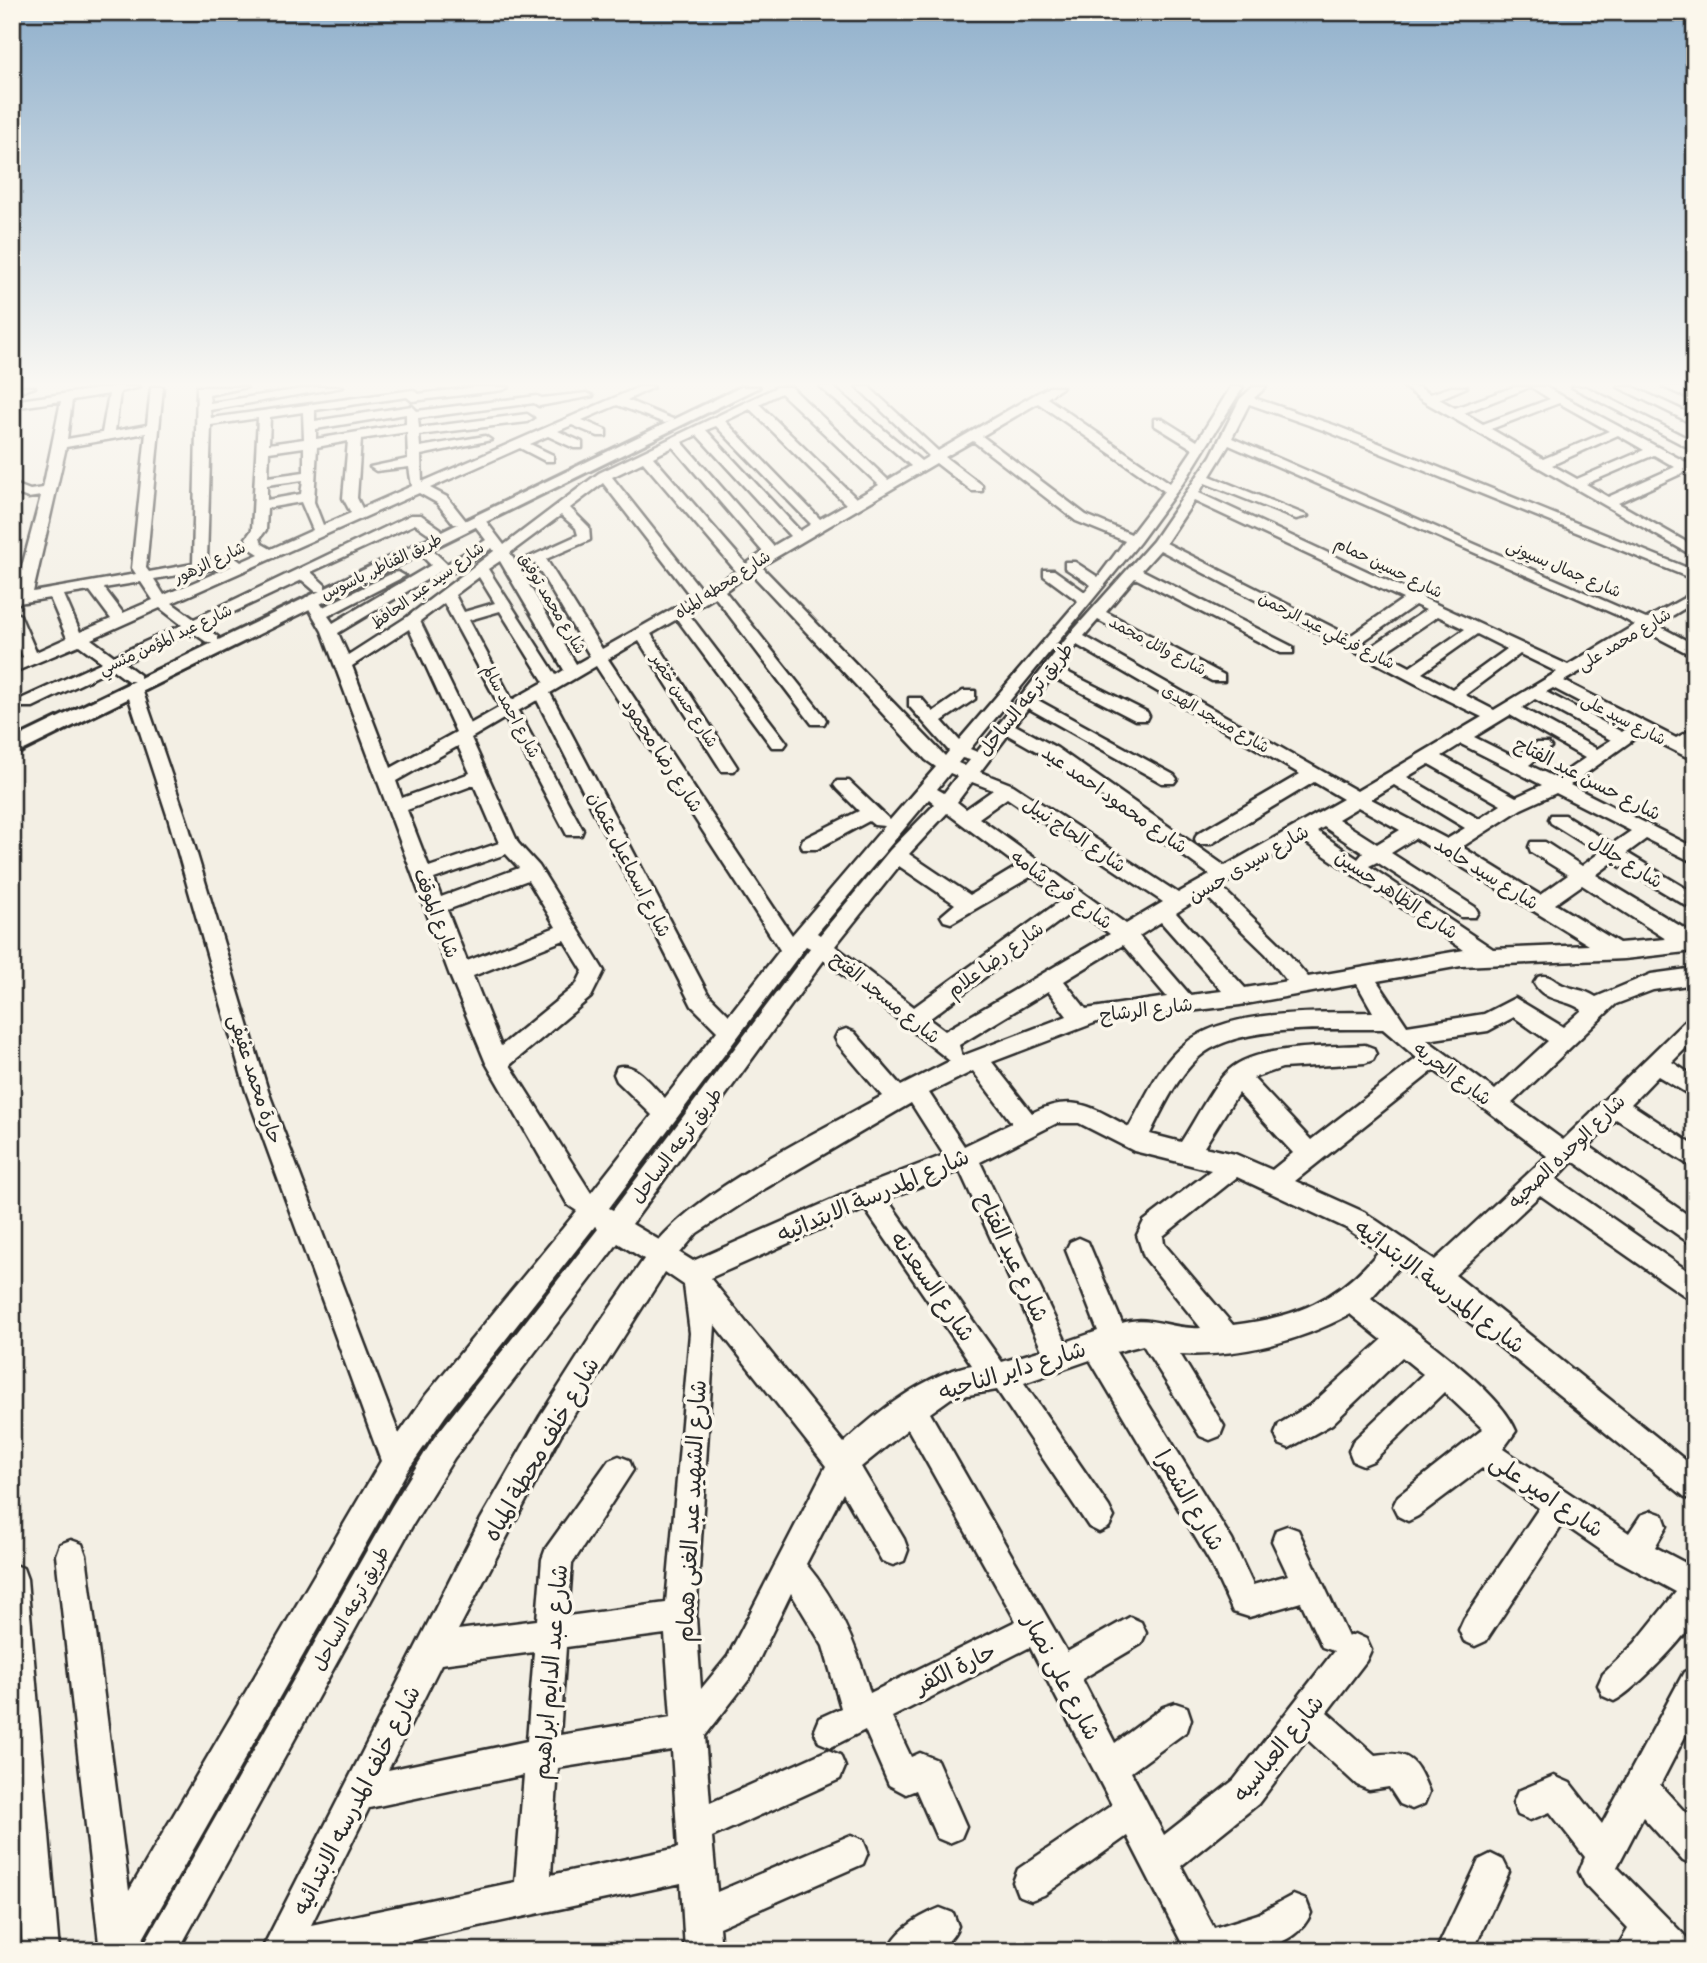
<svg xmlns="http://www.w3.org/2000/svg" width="1707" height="1963" font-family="Pangolin,'Playpen Sans Arabic',sans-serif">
	<rect width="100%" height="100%" fill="#f3efe4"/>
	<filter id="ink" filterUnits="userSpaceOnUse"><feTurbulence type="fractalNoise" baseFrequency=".0143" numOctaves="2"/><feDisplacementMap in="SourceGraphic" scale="14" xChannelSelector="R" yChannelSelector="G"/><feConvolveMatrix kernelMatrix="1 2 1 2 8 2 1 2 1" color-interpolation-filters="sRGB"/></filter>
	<g filter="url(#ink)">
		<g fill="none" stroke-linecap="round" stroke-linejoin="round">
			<g stroke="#2b2b2b" stroke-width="5">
				<path id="minor" d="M12,387h23l-23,7z
					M113,387h27l-20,5 -5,39 32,-6 4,-38h12l-17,181 3,4 44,-8 4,-177h50l-38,8 1,8 106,-16h27l-133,23 1,8 202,-28 5,4 59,-7h32l-6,3 -91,11 -5,-4 -92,13v11l97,-15 5,5 120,-15 5,2 45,-5 6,3 -54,10 -5,-3 -116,15 1,10 108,-14 6,4 -6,4 -108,13 1,12 65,-11 6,4 -70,15 1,27 217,-95h15l-27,13 48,20 -10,3 -48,-18 -35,15 24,10v6h-8l-26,-11 -14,6 24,11v6h-8l-26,-12 -18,8 23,11v6h-8l-25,-13 -90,40 17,9 19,24 -2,3h-10l-17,-21 -18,-10 -247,110 22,16 217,-104h10l20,14v6h-10l-16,-11 -104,48 14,13v6h-10l-13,-11 -98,46 14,11v6h-10l-16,-11 -68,31 16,12v6h-12l-16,-12 -79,38h-12v-8l81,-37 -23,-17 -67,28v-11l11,-5 -11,-24v-22l8,4 16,37 31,-14 -17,-40 -38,6 29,-108 -13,2 -16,-6v-9l18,7 13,-2 18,-87 -49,7v-7zM109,394l-7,39 -35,6 5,-39zM303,412l1,27 -35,5 1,-27zM406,414v10l-90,15v-10zM258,418l-6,112 -6,8 5,11 8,5 -18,8 -7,-5 -27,4 4,-136zM407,432l1,27 -38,8 6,4 33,-4 3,19 -50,22 -5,-10 4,-59zM146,433l-14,135 4,6 -103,18 33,-145zM348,441l-5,57 8,15 -28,12 -9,-23 3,-55zM304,447v25l-36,5 1,-25zM303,480l-2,14 -34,6v-15zM301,502l12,28 -42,19 -9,-5 -2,-6 6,-8 1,-22zM232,566l-68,29 -10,-16zM141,582l12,18 -30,13 -19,-25zM90,591l21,28 -31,13 -16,-37zM160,608l22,17 -68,31 -23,-17z
					M777,387h14l97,93 23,-14 -91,-79h13l88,74 8,-5 -72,-69h12l69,64 96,-56 15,-8h14l-16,11 123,85 23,-34 -39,-24v-6h8l35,22 34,-54h12l-55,89 -49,67 -169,206 7,3 93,-118 83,-93 58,-85 29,-57 13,-12h13l-12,11 80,27 361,146v9l-369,-149 -77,-27 -17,34 414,181 49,-27v10l-38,23 38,20v12l-48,-25 -83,49 112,57 19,-10v13l-6,4 6,3v13l-54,-27 -71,51 125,63v15l-49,-24 -19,14 68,41v17l-82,-49 -17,13 99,60v16l-71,8 -163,7 -84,15 30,45 77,-12 31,-16 48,29 19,-17c-16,-12 -37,-7 -48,-27l4,-6c12,-4 15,4 25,8 12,5 21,4 33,12l55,-23 44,-6v16l-42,6 -37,14 -104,99 51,37 124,-121 8,-3v23l-23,23 23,15v21l-37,-22 -27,28 64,42v23l-79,-50 -27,27 106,74v27l-122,-86 -17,18 139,97v27l-155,-108 -85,80 240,193v33l-10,-4 -285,-231 -29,32c38,30 129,91 145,133l-13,18 126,84 12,-18 11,-4 11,4 4,11 -12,21 40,21c0,14 4,37 0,50 -8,19 -63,75 -81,83l-11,-5 -5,-11 5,-11 32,-31 41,-51 -68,-37 -45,-31 -77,117 -11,5 -11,-5 -5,-11 5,-11 75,-111 -57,-40 -64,48 -10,5 -10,-5 -5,-10 5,-10 85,-67 -39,-37 -71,69 -10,4 -10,-4 -4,-10 4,-10 70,-67 -21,-17 -70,67 -43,24 -10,-4 -4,-10 4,-10 33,-20 70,-64 -32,-26c-51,28 -112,43 -170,40l44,72 -4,10 -10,4 -10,-4 -57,-91 -27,7 116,188 21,45 35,-10 -16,-34 4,-11 11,-4 11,4 50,107 7,-3 11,5 5,11 -5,11 -39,51 48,43c35,-5 41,5 54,37l-5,12 -12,5 -12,-5 -11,-17 -20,3 -12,-5 -50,-46 -49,65 -77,62 33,62 44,-14 35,-19 13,5 5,13c-19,45 -85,38 -125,38l-59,-115 -83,59 -13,5 -13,-5 -5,-13 5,-13 94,-64 -82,-158 -138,70 19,40 9,-4 17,7 29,66 -5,12 -12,5 -12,-5 -21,-48 -10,4 -17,-9 -24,-55 -34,17 -12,-5 -5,-12 5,-12 22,-10 -18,-62 -32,-53 -41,85 -45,58 5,67 118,-53 12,5 5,12 -5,12 -128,58 5,55 134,-57 12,5 5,12 -5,12 -144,63 2,24h-36l-4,-68 -319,68h-101l220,-432 59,-103 57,-89 47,-68 -26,-16 -164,215 -42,68 -234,425h-38l252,-445 42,-68 164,-209 -3,-3 -149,189 -40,58 -270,478h-40l3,-8 -43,-388 4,-11 11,-4 11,4 4,11 43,336 252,-430 -135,-370 -77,-270 -43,-132 8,-5 8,5 45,132 81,270 131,343 27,-39 151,-184 -9,-6 -82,-142 -37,-90 -127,-342 -18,-31 2,-3h10l7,10 70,-34 5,-1 7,4 -77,40 5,7 98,-58 -15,-15v-6h10l21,20 39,-24 -16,-21 7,-4 5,1 22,29 95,-72zM781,393l98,92 -23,13 -97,-94zM1038,403l126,88 -33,43 -45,-19 -104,-79zM750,409l96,95 -26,15 -95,-98zM716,426l95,98 -11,7 -94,-101zM697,435l93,101 -17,10 -91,-104zM973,441l103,80 49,20 -27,36 -23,-15h-10v6l26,17 -6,7 -31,-22h-10v6l34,25 -119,139 -17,-19 33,-22v-8h-12l-30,21 -12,-14h-12v8l40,45 -4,5 -184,-190 175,-103 36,28h10v-6l-37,-28zM1229,445l390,171 16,9 -67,40 -145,-67 -2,-4 -7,-1 -215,-100 6,-10 91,36 12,-3 -98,-40zM673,447l90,105 -17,12 -93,-107zM643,462l93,109 -33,21 -91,-115zM603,483l89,115 -90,51 -56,-90 44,-19 -1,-13 -19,-19zM1194,501l209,98 -53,37 -184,-93zM561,515l15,13 2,7 -57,26 7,4 7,-2 55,93 -14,8 -66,-111zM492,548l2,3 -87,66 -59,38 -10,-22 103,-62 13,1zM1160,550l287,150 35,17 -125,74 -273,-155 14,-16 114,61h12v-6l-118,-63 29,-34 146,75h12v-6l-151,-77zM500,561l64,109 -8,5 -68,-106zM751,573l175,187 10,7 -46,53 -41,-39h-12l-3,4 3,4 22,22 -56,28 -2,5 2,5h14l52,-28 5,4 11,1 -93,109 -184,-276 31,-18 83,130h12l3,-4 -86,-133 26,-15 95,128h12l3,-4 -3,-4 -96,-126 27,-16 97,127h12l2,-4 -2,-4 -99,-125zM479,577l16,26 -31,9 -9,-17zM444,603l56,104 -30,17 -50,-103zM1415,605l11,5 -55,37 -9,-5zM500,611l44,71 -32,18 -43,-80zM1438,616l27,13 -55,38 -27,-14zM409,629l47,103 -65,36 -39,-102zM1477,634l30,15 -55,40 -30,-16zM1077,645l223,129 -103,60 -2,5 2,5h14l103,-62 29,17 -118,67 -168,-118 -42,-23 13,-17 134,75h12l3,-4 -3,-4 -138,-76 16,-22 83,43h12l2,-4 -2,-4 -88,-44zM1520,654l37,18 -63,38 -29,-15zM596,666l184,284 -51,65 -21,-21 -158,-301zM1553,688l75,39 -6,5 -76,-40zM1535,699l76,41 -14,9 -75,-41zM537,700l155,306 25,25 -52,67c-13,-12 -29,-37 -48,-31l-3,7 3,7 35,34 -61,78 -81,-128 81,-68 13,-26 -65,-105 -21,-23 -47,-105 34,-20 62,117h14l2,-5 -65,-119zM1510,715l75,43 -29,20 -27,-13 22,-18 -3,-4h-12l-20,15 -42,-21zM1008,735l37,21 165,119 -32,18 -165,-108 -33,-13zM1461,744l81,41 -26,12 -74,-41zM458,746l12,27 -68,25 -6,-17zM962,758l8,2 -5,6 -7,-3zM1429,764l72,41 -22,14 -72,-42zM950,773l7,3 -13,17 -7,-4zM972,782l21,8 -27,19 -9,-7zM474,785l25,58 -70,24 -22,-57zM1394,785l71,43 -18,11 -76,-40zM1556,793l75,38 -19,13 -47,-29h-14l-2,4 2,4 48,30 -17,13 -37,-24h-14l-2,5 2,5 37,23 -28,20 -78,-48 59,-38zM1007,798l156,104 -37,22 -147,-106zM929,799l6,5 -45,46 -70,85 -3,-2zM1358,807l42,23 -23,14 -39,-25zM947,813l71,53 -48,29 -61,-41zM1324,827l39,26 -5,6 -41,-28zM1415,838l174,107 -96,4 -124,-83 8,-4 84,55h14l3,-5 -3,-5 -84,-54zM1302,840l162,110 -156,27 -28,-33 -60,-58zM506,854l13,14 -78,29 -7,-18zM899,866l56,38 -14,12 3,5 7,2 81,-47 31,23 -149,108 -79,-61zM528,880l28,47 -89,34 -20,-51zM1582,885l84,54 -47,4 -64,-39zM1205,895l61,59 21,27 -42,7 -69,-75zM1076,909l34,25 -165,97 -16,-12zM1161,922l61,69 -32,4 -51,-59zM564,940l19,31 -7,14 -75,61 -28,-70zM1123,945l44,52 -81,12 -22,-28zM806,946l4,2 -197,262 -4,-2zM824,960l126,101 -49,25 -47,-54 -8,-3 -8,3 -3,6 3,6 44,52c-67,38 -174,88 -223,144l-27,-16zM1357,984l16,28c-55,1 -142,-4 -187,31 -27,20 -41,56 -57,84 -37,-20 -56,-34 -97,-14l-40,-51 105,-40 143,-17zM1048,991l19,25 -105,40 -3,-11zM1514,1017l34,24 -53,49 -68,-50 61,-9zM1383,1029l34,29 -106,82 -58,-62 29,-10 83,-5 8,-3 3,-6 -3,-6 -8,-3c-35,2 -110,0 -136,25 -16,14 -35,53 -48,72l-31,-8c13,-26 27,-57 49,-77 38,-34 134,-27 184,-28zM1434,1070l113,86 -112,104 -71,-48 -69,-31zM973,1071l39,52 -48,23 -35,-53zM1238,1093l55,60 -21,17 -37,-16 -31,-7zM911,1103l33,52 -83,32 -168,74 -13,-8 17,-20 69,-45zM1057,1123h22l55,28 77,19 -67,51 -7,14 7,22 57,71c-30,2 -51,-14 -79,-5l-34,-81 -9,-4 -9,4 -4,8 32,81 -32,11 -86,-180zM960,1171l82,179 -40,12 -115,-163zM1237,1177l109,51 33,23c-41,50 -83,66 -146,74l-69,-81 -1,-8zM865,1209l107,156c-45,8 -95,47 -128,78l-134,-165zM665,1272l19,13 6,48 -24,270 -98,13 4,-52 61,-94 -4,-10 -10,-4 -10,4 -63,88 -4,11 -5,61 -79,10 102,-194zM715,1325l111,141 -98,190 -27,33 -5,-72zM1090,1360l120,202 23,50 16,5 52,-15 21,45 12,4 -100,129 -70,55 -33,-63 56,-41 4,-12 -4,-12 -12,-4 -12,4 -48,36 -33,-64 59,-35 5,-11 -5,-11 -11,-5 -63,35 -137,-239 21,-15 46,-8 92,137 10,5 10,-5 5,-10 -5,-10 -85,-124zM908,1429l108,192 -146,72c-13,-47 -32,-91 -64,-129l37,-71 39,68 11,4 11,-4 4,-11 -4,-11 -43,-72zM665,1634l6,83 -111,18 6,-88zM534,1652l-7,89 -139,29 53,-106zM672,1750l6,98 -127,27 7,-107zM524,1775l-9,107 -204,43 58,-117z
					M1404,387h14l12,7 21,-7h16l-28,12 16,9 59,-21h16l-66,26 19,11 67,-25 -19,-12h14l150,80v9l-10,-4 -67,31 77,44v10l-272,-156zM1559,403l50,28 -66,28 -52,-30zM1618,435l26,15 -67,29 -25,-14zM1654,455l21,12 -67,30 -22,-13z
					M1572,387h14l109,55v9z
					M1618,387h15l62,29v9z
					M1663,387h15l17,7v7z
					M12,1564l11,4 4,11 32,372h-36l-11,-150z
					M1695,1667v50l-35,68 35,38v43l-12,-5 -40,-44 -26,50 70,71 5,13h-77l13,-22 -43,-45 -6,-12 6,-15 -35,-45 -20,8 -12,-5 -5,-12 5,-12 36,-15 16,7 32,41 82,-152z
					M1491,1854l12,6 6,12 -36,79h-37l43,-91z
					M940,1908l13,5 5,13c-13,31 -41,25 -70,25 8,-21 32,-35 52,-43z"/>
			</g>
			<g stroke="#2b2b2b" stroke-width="6">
				<path id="major" d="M741,387h18l-747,369v-16z"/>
			</g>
			<use href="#minor" fill="#fbf7ec" fill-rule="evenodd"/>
			<use href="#major" fill="#fbf7ec" fill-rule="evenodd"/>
		</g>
	</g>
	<linearGradient id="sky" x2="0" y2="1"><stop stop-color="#90b0cc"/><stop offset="0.58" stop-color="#faf8f3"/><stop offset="1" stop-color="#faf8f3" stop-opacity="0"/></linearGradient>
	<rect width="1707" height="662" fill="url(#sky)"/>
	<g text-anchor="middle" stroke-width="7" stroke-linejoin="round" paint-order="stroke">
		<g font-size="16" fill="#2b2b2b" stroke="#fbf7ec">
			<text transform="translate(209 562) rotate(-25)" y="6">شارع الزهور</text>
			<text transform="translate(381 566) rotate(-26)" y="6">طريق القناطر, باسوس</text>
			<text transform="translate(1389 567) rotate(26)" y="6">شارع حسين حمام</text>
			<text transform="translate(1564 568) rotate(23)" y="6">شارع جمال بسيونى</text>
			<text transform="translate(722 584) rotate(-33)" y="6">شارع محطه المياه</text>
			<text transform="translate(427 585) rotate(-36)" y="6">شارع سيد عبد الحافظ</text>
			<text transform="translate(553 603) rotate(59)" y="6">شارع محمد توفيق</text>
			<text transform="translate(1327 630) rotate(27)" y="6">شارع فرغلي عبد الرحمن</text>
			<text transform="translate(165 639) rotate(-25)" y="6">شارع عبد المؤمن منسي</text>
			<text transform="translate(1624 639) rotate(-31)" y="6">شارع محمد على</text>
			<text transform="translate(1158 645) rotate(28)" y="6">شارع وائل محمد</text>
			<text transform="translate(685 700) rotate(57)" y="6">شارع حسن خضر</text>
			<text transform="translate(512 711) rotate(62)" y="6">شارع احمد سالم</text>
			<text transform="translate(1216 718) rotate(30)" y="6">شارع مسجد الهدى</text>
			<text transform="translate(1624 719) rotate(27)" y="6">شارع سيد على</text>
		</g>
		<g font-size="19" fill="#2b2b2b" stroke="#fbf7ec">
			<text transform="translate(1025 699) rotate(-51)" y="7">طريق ترعه الساحل</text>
			<text transform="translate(663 755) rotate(57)" y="7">شارع رضا محمود</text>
			<text transform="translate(1588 778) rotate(27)" y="7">شارع حسن عبد الفتاح</text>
			<text transform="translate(1115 799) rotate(35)" y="7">شارع محمود احمد عيد</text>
			<text transform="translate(1075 834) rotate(34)" y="7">شارع الحاج نبيل</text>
			<text transform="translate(1626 861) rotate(32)" y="7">شارع جلال</text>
			<text transform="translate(1248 863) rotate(-30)" y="7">شارع سيدى حسن</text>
			<text transform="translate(630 864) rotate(63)" y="7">شارع اسماعيل عثمان</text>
			<text transform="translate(1487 873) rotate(32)" y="7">شارع سيد حامد</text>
			<text transform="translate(1062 889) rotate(36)" y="7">شارع فرج شامه</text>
			<text transform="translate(1397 894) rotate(34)" y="7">شارع الظاهر حسين</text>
			<text transform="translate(437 913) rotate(69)" y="7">شارع الموقف</text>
			<text transform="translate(995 959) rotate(-36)" y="7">شارع رضا علام</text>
			<text transform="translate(886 997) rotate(39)" y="7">شارع مسجد الفتح</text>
			<text transform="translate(1146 1009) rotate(-7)" y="7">شارع الرشاح</text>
			<text transform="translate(1453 1073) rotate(37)" y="7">شارع الحريه</text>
			<text transform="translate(256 1079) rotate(72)" y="7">حارة محمد عفيفى</text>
			<text transform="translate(676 1145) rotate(-53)" y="7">طريق ترعه الساحل</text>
			<text transform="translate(1566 1151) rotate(-44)" y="7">شارع الوحده الصحيه</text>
			<text transform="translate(350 1608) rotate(-61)" y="7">طريق ترعه الساحل</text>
		</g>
		<g font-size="23" fill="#2b2b2b" stroke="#fbf7ec">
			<text transform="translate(873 1195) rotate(-23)" y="8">شارع المدرسة الابتدائيه</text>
			<text transform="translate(1013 1257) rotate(65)" y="8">شارع عبد الفتاح</text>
			<text transform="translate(933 1286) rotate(55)" y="8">شارع السعدنه</text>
			<text transform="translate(1440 1286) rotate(37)" y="8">شارع المدرسة الابتدائيه</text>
			<text transform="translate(1012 1370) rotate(-17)" y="8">شارع داير الناحيه</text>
			<text transform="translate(541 1449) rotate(-60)" y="8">شارع خلف محطة المياه</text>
			<text transform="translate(1547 1495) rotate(34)" y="8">شارع امير على</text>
			<text transform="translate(1190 1500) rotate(59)" y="8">شارع الشعرا</text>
			<text transform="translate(691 1511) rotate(-87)" y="8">شارع الشهيد عبد الغنى همام</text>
			<text transform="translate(955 1668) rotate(-26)" y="8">حارة الكفر</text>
			<text transform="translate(550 1672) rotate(-85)" y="8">شارع عبد الدايم ابراهيم</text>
			<text transform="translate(1062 1677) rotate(62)" y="8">شارع على نصار</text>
			<text transform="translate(1278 1748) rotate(-51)" y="8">شارع العباسيه</text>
			<text transform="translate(356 1800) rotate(-63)" y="8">شارع خلف المدرسه الابتدائيه</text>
		</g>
	</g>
	<rect width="1707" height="1963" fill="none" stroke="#fbf7ec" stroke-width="42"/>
	<rect x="21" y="21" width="1665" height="1921" fill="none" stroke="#2b2b2b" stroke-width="2.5" filter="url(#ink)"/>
</svg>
